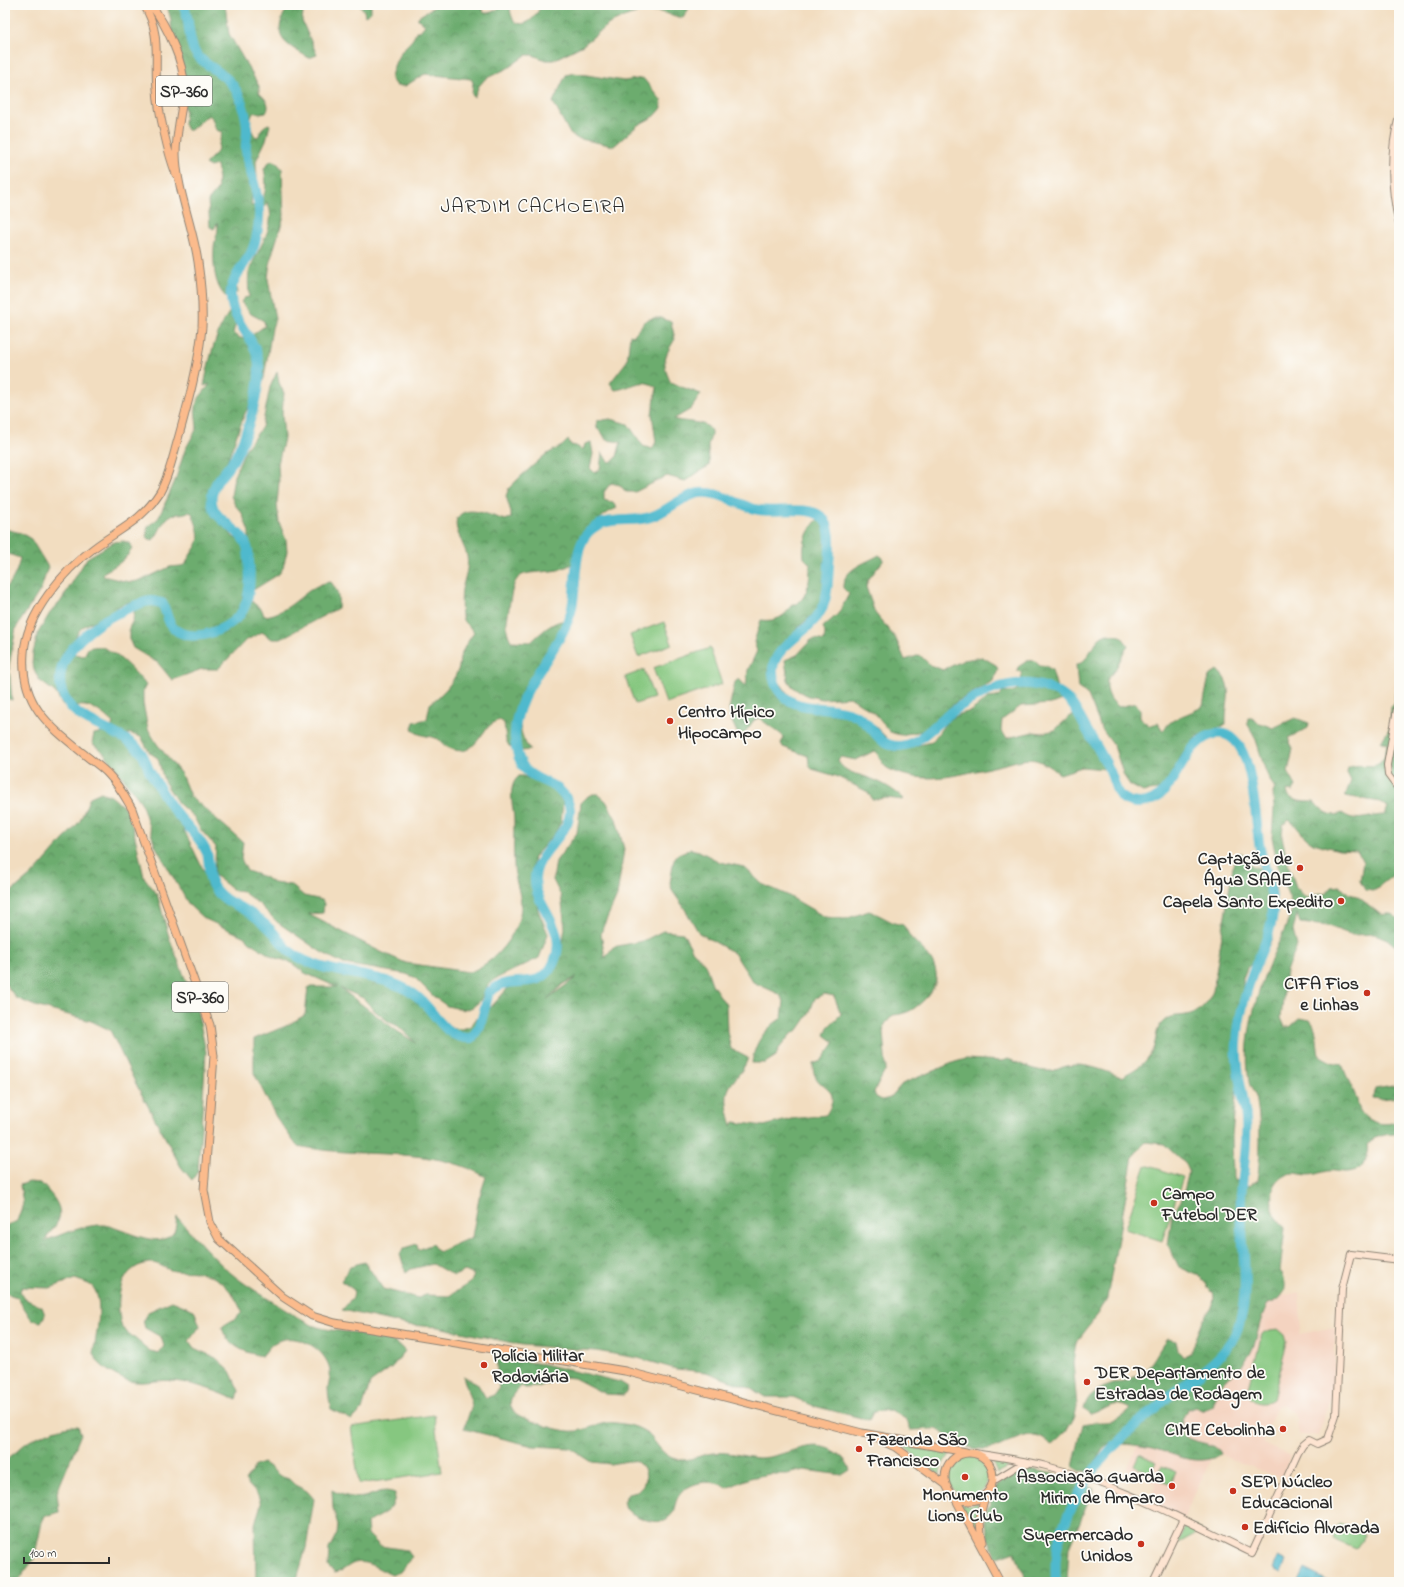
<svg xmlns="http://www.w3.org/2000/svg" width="1404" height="1587" font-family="'Indie Flower',sans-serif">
	<defs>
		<pattern id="forest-crowns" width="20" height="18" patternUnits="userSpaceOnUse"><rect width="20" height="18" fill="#6cac6e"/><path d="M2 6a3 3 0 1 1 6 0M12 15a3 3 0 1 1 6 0" fill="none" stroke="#598c5b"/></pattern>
		<pattern id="water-ripples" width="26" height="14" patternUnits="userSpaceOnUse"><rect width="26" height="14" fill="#4fb9cd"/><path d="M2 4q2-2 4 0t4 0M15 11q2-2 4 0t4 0" fill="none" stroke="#4297a7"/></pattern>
	</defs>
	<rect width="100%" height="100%" fill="#fdfcf7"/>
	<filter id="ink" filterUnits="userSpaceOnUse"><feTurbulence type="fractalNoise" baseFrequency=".025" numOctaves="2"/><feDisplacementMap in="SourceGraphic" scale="8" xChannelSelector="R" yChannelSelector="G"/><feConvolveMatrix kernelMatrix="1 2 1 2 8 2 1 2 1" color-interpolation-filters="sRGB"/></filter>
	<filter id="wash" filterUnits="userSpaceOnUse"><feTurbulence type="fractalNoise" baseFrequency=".012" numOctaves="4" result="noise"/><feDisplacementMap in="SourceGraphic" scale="16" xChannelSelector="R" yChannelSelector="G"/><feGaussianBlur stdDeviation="0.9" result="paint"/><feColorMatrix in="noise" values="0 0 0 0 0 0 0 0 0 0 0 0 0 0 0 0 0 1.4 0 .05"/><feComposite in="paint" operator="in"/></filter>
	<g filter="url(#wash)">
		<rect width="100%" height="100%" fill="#f2ddc0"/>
		<path fill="#f4d3c0" d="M1299,1292l2,30 -2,12 36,-7 -1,59 -16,49 -19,1 -3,-21 -13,-9 -6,-1 -15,38 28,13 -8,22 -68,-25 -31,66 -35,-15 8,-20 -29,-15 12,-28 43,-37 76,-102z"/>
		<path fill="#86c780" stroke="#587956" d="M664,622l8,22 -34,13 -8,-22z
			M710,648l12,36 -56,19 -13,-35z
			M644,670l10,28 -19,6 -10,-27z
			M1146,1165l37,12 -21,64 -37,-12z
			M1278,1329l7,6 2,7 -14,57c-11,7 -20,5 -26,-7l15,-58 8,-4z
			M434,1415l8,57 -83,12 -8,-57z
			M903,1446l49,8c-8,6 -11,11 -12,21z
			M1139,1454l17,8 -6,11 -16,-8z
			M948 1476a20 20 0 1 1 40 0a20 20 0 1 1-40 0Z
			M991,1459l25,3 -19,11z
			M1162,1466l14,6 -5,12 -14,-6z
			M978,1502l-2,27 -15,-25 10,1z
			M1187,1523l15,7 -25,14z
			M1339,1523l25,10v2l-8,14 -23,-10z"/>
		<path fill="url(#forest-crowns)" stroke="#4c6c4c" fill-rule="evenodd" d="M167,5h58l4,29 30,52v7c7,6 12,12 7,20l-6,1 -6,-2c-6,7 -4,19 2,25l3,-1c1,-6 4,-10 10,-12l1,1 -4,15 -10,21 1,17 -4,8 -2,20c17,-2 16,-24 13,-37l4,-6 5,-3 5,4 4,5 2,47 -14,45 -2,18 7,40 -3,9 -8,50 -8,17 -11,18 -19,51 -11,15 -2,10v14l9,19 11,15 8,4h8v-9l-7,-19 -7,-8 -4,-9 3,-20 11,-26 17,-23 8,-40 7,-15 2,11 5,10 -2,20 2,25 -6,26 1,18 -2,22 2,18 7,18 1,11 -4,17 -4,6 -37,23 7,2 13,11 2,6c28,-2 43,-33 67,-34 7,9 8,15 7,26l-58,31h-8l-10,-7 -17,9 -27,28h-16l-30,11 -14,-17 -25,-15 -4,-9v-11l4,-8 3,-19c-6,1 -12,2 -17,5 -4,3 -6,6 -10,8 -21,12 -36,9 -35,40l10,2 4,-8c4,-1 9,-2 13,-1 14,3 36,27 45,38l-3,6v12l5,26 9,15 24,30 9,22 53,46 -2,17 6,12 18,6 8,6 18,2 13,11 18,4 2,4 -1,9 -15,1 73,38 25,11 63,9c25,-7 53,-42 52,-68 -1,-14 -7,-26 -7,-39 -1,-15 0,-29 0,-43 0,-15 -8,-35 5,-46h4l30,12 3,3 7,11 -2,20 -6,11 -21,24 -2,12 6,41 10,24 -9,24 -44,21 -7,6 -8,16 -7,6 -8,3 -18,-4 -14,-10 -19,-19 -8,-3 -62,-10 -23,-12 -44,-30 -18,-18 -16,-12 -8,-1 -21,-16 2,-28 -16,-18 -6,-12 -16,-14 -14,-22 -6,-23 -8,-5 -9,-16 -13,-4v7l21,23 10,25 8,7 47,97 7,9 23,5 13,9 26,23 10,14 43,18 44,9 26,11 14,9 26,24 7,5 9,1 9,-3 5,-7 16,-13 16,-18 38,-15 10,-12 5,-9 4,-24 -4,-32 -8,-16 3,-19 21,-28 4,-30 7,-7 5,-2h5l8,7 10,18 8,30 -7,47 -14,31 -2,7 4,24 8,-11 30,-6 20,-10 20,2 9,17 13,14 7,20 14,21 1,27 4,17 17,9c-5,14 -11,17 -18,28 -7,11 -1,29 2,40l2,-4 30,4 27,-7 35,-4c20,-32 -14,-22 -13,-51l8,-3 12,-16 1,-3 -9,-7 3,-8 13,-13 -7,-18 -10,-2 -9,4 -6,16 -11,16 -8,5 -12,15 -2,6 -11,7h-13c2,-19 13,-35 30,-45l2,-17 -5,-7 -26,-12 -19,-29 -35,-20 -16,-27 -10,-14 -3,-9 4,-24 4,-5 12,-5 9,2 21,11 24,5 18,17 25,11 38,22 20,2 24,-8c9,3 17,8 25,12 3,1 7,1 9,2 4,3 5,10 8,13 18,17 37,35 16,59 -11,11 -18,17 -34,18l-8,9 -2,8 3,37 -12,23 2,5 6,3 8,-2 12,-14 53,-22 11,-3 37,2 5,-2c14,5 27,13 42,12 6,0 11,-4 17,-5 18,-4 38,5 54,11 13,-7 26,-13 32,-28 4,-9 2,-21 11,-28 4,-4 9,-5 14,-5 19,-1 28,-9 35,-25l22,-137 7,-1 11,14 16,2c8,18 9,27 3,46 -2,6 -6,13 -5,19l5,1 -1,6 -5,9 -19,18 -4,10v26l-7,58 1,25 -5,49 1,43 16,7 8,-5c4,-25 4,-54 0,-79 0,-7 -7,-13 -8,-20 -8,-52 13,-105 35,-151 4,-8 4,-15 10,-22l-15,-37 -7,-35 2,-28 -1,-16 2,-5c-11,-14 -13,-31 -19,-48 -2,-6 -6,-11 -9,-17l1,-5h4l5,4 16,6 22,-10 14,5 -1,5 -20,10 5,11 -5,23 8,14 -3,5 -6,-1c0,12 18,12 27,12 8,7 16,17 28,11 14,11 27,2 43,2l3,-8 -8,-5 -35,-6 6,-15 -4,-8 1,-5c16,-9 36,11 39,-25l-6,-1 9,-15 1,-20 4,-5v-9l4,1v170h-3l-4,12 -19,15 -8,-1 -5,-9 3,-19 -6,-11 -18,-1 -26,-7 -7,-5 -11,-13 -6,-5 -6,5 -1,12 7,30 7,20 10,11 13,-5 7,1 6,-7 9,-1 8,8 8,2 23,18c4,1 5,0 9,0 15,0 10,26 10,35l-12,-10 -12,-5 -23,1 -24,-9 -28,-3 -3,-9 -4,17 4,15 -11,25 -5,47 4,9h5l10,-9 10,2c9,10 6,22 9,35l12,7 11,2c4,12 10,23 15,35 1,3 0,6 2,9 5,15 28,20 40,12v14c-12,0 -22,1 -31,9 2,16 -6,29 -23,29 -6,0 -12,-2 -18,-1 -6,1 -12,4 -18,4 -6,0 -11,-2 -16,-2 -12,0 -20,12 -21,22 -2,15 4,22 13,33l-5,43c10,14 5,29 -12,33 -10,15 -9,34 -18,50 -13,21 -32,26 -38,52l-8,4 -9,-4 -8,3c-18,35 9,29 28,38 2,2 5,5 6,8 -27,12 -43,0 -68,-7 -14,-3 -29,-4 -43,-5l-7,5 -14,23h-9l-7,-4 10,-43c19,-5 30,4 47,-15 -18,-11 -23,2 -40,6l-6,-6c6,-27 37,-22 57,-36 12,-8 17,-23 26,-34l9,2 2,9 5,7 8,-4 12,-33 10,-15 1,-8 -9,-15 -6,-6 -20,-9 -11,-22 4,-30 10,-16 7,-28 -4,-9 -7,-5 -14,-13 -18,-2 -8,8 -5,7 -26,141 -8,15 -23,30 -3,20 4,43 -2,10 -9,16 -15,14c-18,-27 -44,4 -67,3 -11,0 -23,-3 -33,-9 -5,-3 -8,-8 -14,-11l-27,1 -3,-10 -16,-10 -18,2 -4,8 -55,-14 -21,-9h-28l-13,-8 -46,-17 -30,-3 -38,-11 -42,-7 -74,-6 -84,-18 -30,-2 -66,-15 11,-12 1,-8 -13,-9 9,-15 15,-4 18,27 35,9 8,-3 23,1 22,-14 3,-7 -9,-4 -11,5 -21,-12 -22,5 -5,4 -6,-19 4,-6 13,-4 1,6 14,-6 6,8 34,-15 7,-39 7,-21c-45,-27 -102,-21 -153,-26 -12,-1 -24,-3 -36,-5l-21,-29 -22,-44v-34l32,-13 19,-11 3,-28h29l-32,-14 -15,-11 -17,-5 -22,-14 -6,-6 -42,-19 -14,-13 -34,-60 -14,-43 -36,-48 -13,-11 2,-9 17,-4 2,-7c-11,-10 -20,-19 -36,-17 -6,1 -9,2 -15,-1l-6,-12 -17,-13 -5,-11 -2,-6 1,-10 5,-20 12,-20 11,-12 26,-43 27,-16 10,-1 5,2 3,5c-6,13 -17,18 -28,24l-1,4c3,1 25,6 28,6 10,0 29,-11 39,-15 6,-1 11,0 16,-3 2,-7 5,-10 9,-16 8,-11 1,-24 -3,-35l-4,-1c-6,3 -13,1 -18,4 -9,6 -10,17 -17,24l-6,-2c-1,-17 4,-11 12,-21l16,-36 10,-31 12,-22 -2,-21 4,-9 11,-14 -6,2c5,-26 12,-58 29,-79l6,5 -6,21c12,13 21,-1 32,-7l-1,-5 -13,-7 -10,-12 3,-4 5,-1c0,-9 -2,-19 1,-28 7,-19 29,-46 17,-67 -8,13 -7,26 -12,39 -5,15 -14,27 -20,43l3,7c-3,4 -8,5 -13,5 -11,-11 -12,-33 -11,-48 0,-9 6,-16 3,-25l-3,6 -4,-2 -2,-26 10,-12c-1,-7 1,-17 -1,-24l-7,2 -5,-3 12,-12 5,-20 -6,-2 -4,-12 -3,-3 -6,4 -12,11h-4l-3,-6 1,-13 -3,-13 2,-23 -12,-36 -1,-19zM577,977l-30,22 16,-15zM340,988l23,10 12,13 14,11 9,4 18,17 -19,-12z
			M291,5h13l-2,16 15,34 -8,3c-8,-5 -18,-10 -24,-16 -10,-11 -3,-29 6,-37z
			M360,5h11v7l-6,4 -1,-5z
			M437,5h44l3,8c10,1 16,-8 26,-8 0,28 23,22 31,0h148l-1,5 -5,8 -26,-7 -17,1 -11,3 -20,9 -26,21 -30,15h-8l-12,-5h-7l-18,13 -23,11 -6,7 -5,11 -2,-2 1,-13 -2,-3 -46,-5 -20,12h-9l-5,-7c1,-10 5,-19 10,-27 6,-8 14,-12 15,-21h4l5,-6 -7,-6v-2z
			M574,73l50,8 19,-3 18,22 1,8 -7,8 -17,9 -24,21 -38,-8 -7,-6 -16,-30 13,-27z
			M654,318h8l9,4 4,17c-11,18 -14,24 -4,44l30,11 -10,15 -17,10c8,4 36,1 37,13 1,5 -3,10 -3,15 0,7 2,12 1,19 -9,4 -15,10 -24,15l-18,-5 -32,16h-9l-6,-7 -9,-2 -7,9v8l9,3 4,5c-24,10 -34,30 -39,54 -7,2 -13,6 -20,8 -37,6 -43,-5 -49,38 -2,15 -5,19 2,33l20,1c11,-10 24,-24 39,-21 -1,4 -2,10 -4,14 -5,10 -13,16 -20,24 -22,26 -38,61 -16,91l-9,1 -12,-5 -3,-6 -2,-17 -4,-3c-21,4 -22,43 -53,27 -4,-2 -5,-6 -9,-8 -9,-4 -19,-2 -26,-10l2,-7 13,-3 3,-15c12,-10 22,-19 28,-34 2,-4 1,-8 2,-12 0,-4 11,-22 14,-25 -3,-7 -11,-8 -12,-17 -1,-8 -1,-19 0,-27 3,-12 7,-21 5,-33 -2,-12 -19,-33 -6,-42 11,-8 33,3 44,6l6,-2v-6l-5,-16 3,-8 10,-10 26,-23 17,-9 6,-6 3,5 5,1 7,4 2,-6 6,-2 2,12 -3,14 5,5 5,-4 2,-17 6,10c12,-1 9,-11 13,-20l-15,-2 -5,-9 -4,-2v-8l13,-2 18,5 15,22 9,3 4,-7 -4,-28 5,-26c-15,-12 -25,0 -42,2l-5,-7 17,-22 3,-26 3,1 13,-16z
			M818,519l4,2 5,10 2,16v21l-4,22 -8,21 -17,15 -19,23 -7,19 1,8 14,19 18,12 26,4 19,7 15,3 9,6 18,18 11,3 27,-6 15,-21 13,-7 11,-3 17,-13 9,-1 6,-6c14,4 21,-5 18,-19l-4,-1 1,-4 9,-6 7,-1 6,6h6l6,4 5,18 10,10 -16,6 -30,2 -19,14 -1,11 6,7 26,-6 10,1 12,-3 14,-13 11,-5 6,7 21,43 -2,7 -23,-2 -22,7c-6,-4 -14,-10 -21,-13 -10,-4 -23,0 -33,3 -39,8 -79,24 -117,5 -9,-4 -8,-14 -15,-18l-18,9 -16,-3 -2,3c5,13 21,14 31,18 12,4 26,12 35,21l-1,1 -16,-2 -15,2v-1l-4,-7 -32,-16 -24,-7 -3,-5 -1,-8 -25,-9 -2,-4 3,-5 -2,-3 -23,-17 -5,2 -14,19 -10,-22 -1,-8 6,-27 4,-3 7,7 2,-16 9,-19 -3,-9 7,-22c14,2 25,-3 31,-16h5c12,-9 13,-26 13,-40l-6,-6c-2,-16 3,-27 14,-39z
			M5,529l16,4 10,6 17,28 -7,22 -25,39 -7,38 3,34 -7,-2v-109c8,-8 13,-20 15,-31l-15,-5z
			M879,555l4,3v3l-15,19 -2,7 9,26 21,26 9,21 15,-5 10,10 13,5 21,-10 18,-3 14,8 2,5 -5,11 -37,21 -33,29 -23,4 -10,-3 -17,-20 -23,-15 -28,2 -13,-3 -11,-5 -6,-5 -4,-6 -3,-20 12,-5 14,-15 5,-1 8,2 1,-8 -2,-6 15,-13 11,-20 -6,-6c-1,-19 23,-25 36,-33z
			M1107,634l14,2 7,9 -12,23 -9,12c-1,11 2,20 12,27l17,-4 4,7v8l10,8 8,-3 5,8c8,-15 27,-16 40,-25l6,-30 8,-6c19,16 8,33 9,54l-11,6 -18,6 -17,22 -9,26 -8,5 -20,3 -13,-7 -6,-9 -10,-30 -13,-18 -13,-33 -10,-7 -2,-23c16,-4 15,-27 31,-31z
			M101,792l10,4 16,14 7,22 10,45 13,17 12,43 28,72 9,43 -8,119 -6,9 -11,-13 -46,-85 -25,-52 -19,-9 -56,-15 -19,-8 -11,-15v-86l31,-26 44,-50 10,-24z
			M1399,1085v12l-18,2 -9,-1 3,-9z
			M29,1182l12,1c8,9 24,24 17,38 -3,7 -10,13 -14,20 16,-6 42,-17 60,-16 17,2 56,27 70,7 2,-4 2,-11 3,-15 19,21 38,44 60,61 12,9 24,16 36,24 13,8 26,17 39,23 29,12 71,1 93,26l-13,16 -22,16 -8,27 -10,10 -21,-11c-1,-6 -3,-14 -3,-21 1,-6 3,-12 2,-18 -4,-22 -36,-40 -56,-27 -4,2 -8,9 -12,13 -17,-3 -36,-11 -40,-29 7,-6 14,-7 20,-15 -9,-21 -22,-37 -46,-40 -7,-1 -14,0 -21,-1 -9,-1 -16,-9 -26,-8 -32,4 -34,41 -27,65l28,23 9,2 5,-7 -3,-9 -16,-9 -2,-8 5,-8 24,-11 22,9 6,16 -11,15 5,7 22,10 14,13 9,20 -2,9c-21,-9 -42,-17 -64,-19 -12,-2 -25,2 -37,1 -13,0 -40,-16 -43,-29 3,-16 12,-53 -1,-67 -4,-3 -12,-5 -17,-7l-25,9 -28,-1 -2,4 5,8 17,8 3,8 -4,7 -9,-2 -15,-23 -12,-4v-66l12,-6 6,-17 -3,-19z
			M497,1358l46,6 77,18 8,5 -4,8 -19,-1 -31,-16 -10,-1 -26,10 -13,1 -3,-2c-14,9 -17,24 0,31 15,6 40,16 55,14 13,-2 25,-10 39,-8 10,1 22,3 31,10 8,7 13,19 23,24 17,8 28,-3 44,-4 15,-2 30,4 45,5 26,0 51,-22 76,-6 8,5 12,9 15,18l-8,5 -38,-5 -17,4h-18l-19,4 -23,10c-14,-10 -39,-7 -49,9 -3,5 -3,12 -6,17 -12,16 -35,3 -47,-5l-2,-8 5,-7 9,-2 6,-6 3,-10 -2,-8 -7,-6 -9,-1 -18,3 -18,-2 -22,-14 -37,-2 -69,-17 8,-24 -9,-29 14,7 9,15 8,-3 5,-7 -2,-9z
			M69,1426h9l3,8 -24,58 2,20 -14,4 -3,6 -8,37 -17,23h-12v-123c10,-4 15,-12 23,-17 13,-8 27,-13 41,-16z
			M263,1463l5,3 12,10 9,3 6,6 12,6 7,8 -8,49 -10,34h-40l-1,-58 6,-20 -3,-9 -13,-14 10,-15z
			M1026,1468l32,7 36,13 -25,60 -2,34h-41l-11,-31 -19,7 -8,-19 -3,-24 13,-31 11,-8z
			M332,1490c8,5 23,9 32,7 13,-3 18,-9 31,-4 0,19 -15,21 -28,30l1,11 12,12 27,4 5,7 -12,15 -8,3c-13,-5 -26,-17 -40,-11 -6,3 -9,7 -17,9l-7,-6 1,-18 8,-16 1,-8 -5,-17z"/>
		<path fill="url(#water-ripples)" stroke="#3d727c" d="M1278,1557l8,4 -5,11 -8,-4z
			M1304,1569l26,13h-32z"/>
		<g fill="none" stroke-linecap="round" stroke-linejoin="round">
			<path stroke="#4fb9cd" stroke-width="10" d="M183,5c8,14 4,36 13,49 10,13 28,18 38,33 8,12 13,30 13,44 0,7 -2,13 -1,20 3,19 11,37 13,57 1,14 -2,32 -8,45 -7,12 -18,24 -20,38 -3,29 27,47 28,75 1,28 -12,70 -25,93 -7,13 -20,21 -22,36 -4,28 32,30 36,56 2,18 4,40 -4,57 -9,21 -57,40 -73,17 -4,-6 -5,-15 -9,-22 -3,0 -7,-2 -10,-2 -12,0 -46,17 -56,25 -20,15 -43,38 -34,66 11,34 58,35 79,60 4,6 6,14 9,20 7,11 13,23 21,34 11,16 27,28 35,45 6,12 -1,26 9,38 9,12 20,15 32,22 8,5 17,12 23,18 8,7 13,18 22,24 35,25 86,16 122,41 21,14 28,46 58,44l8,-12 9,-34c4,-2 7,-5 11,-7 21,-8 42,5 54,-23 15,-34 -19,-53 -19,-83 0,-30 45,-49 33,-77 -12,-30 -50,-11 -53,-64 -2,-47 43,-83 56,-126 7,-25 0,-68 21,-83 18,-14 41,-5 61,-13 16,-6 29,-20 46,-23 20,-3 40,13 60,17 18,3 49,-5 63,7 11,10 8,33 7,48 -1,16 -1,36 -10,49 -15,24 -56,35 -44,69 12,33 54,20 78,31 18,7 23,28 38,31 22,6 39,-16 54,-28 30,-23 67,-43 105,-28 9,3 15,7 21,14 5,6 9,14 13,22 8,14 18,29 25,44 2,3 7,21 9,24 5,8 13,10 22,10 37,-2 39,-57 71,-68 45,-15 43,86 49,113 4,21 13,40 13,62 -1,22 -12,40 -19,60 -9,24 -16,49 -17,74 -2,26 7,50 9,75 2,26 -3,51 -5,77 -2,46 16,108 -12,149 -15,21 -38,34 -58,50 -22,19 -46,38 -65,60 -20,22 -41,61 -48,89 -3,12 -3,25 -2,38"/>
		</g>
	</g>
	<g filter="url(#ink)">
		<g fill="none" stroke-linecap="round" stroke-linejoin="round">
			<g stroke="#8e8476" stroke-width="8">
				<path id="secondary" d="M1399,116c-10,37 -9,71 0,108
					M1399,698l-12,67 1,10 11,15
					M975,1453c23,4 48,7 71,13 72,18 140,55 206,87l46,-100 5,-8 6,-5 8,4 11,-5 8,-24 6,-126 9,-35 48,6
					M993,1481l23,-14 12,-3
					M1153,1582l30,-63"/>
			</g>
			<g stroke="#8e8476" stroke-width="9">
				<path id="primary" d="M144,5c18,29 10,53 13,84 1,21 11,65 19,85
					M151,5c15,19 35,60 33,85 -2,21 -8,42 -8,64 1,37 17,72 22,108 3,21 5,43 4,65 -3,37 -14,76 -24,112 -5,17 -9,37 -18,53 -19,30 -39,36 -66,56 -30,22 -68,66 -70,105 -4,51 25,73 60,101 8,7 18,13 25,21 10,10 16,22 23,34l78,216 4,31 -10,134 6,32 9,17 64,58 29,19 23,7 290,48 237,62 104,19
					M158,82c5,14 19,21 23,2
					M878,1439l17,8 50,37
					M945 1477a24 24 0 1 1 48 0a24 24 0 1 1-48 0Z
					M954,1496l46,86
					M983,1542c-5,-17 -3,-31 3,-48"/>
			</g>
			<use href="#secondary" stroke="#fde4d1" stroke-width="6"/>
			<use href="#primary" stroke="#fbbb8c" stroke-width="7"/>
		</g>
	</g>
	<g fill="#c8321e" stroke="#fdfcf7" stroke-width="1.5">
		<circle cx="670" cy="721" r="4"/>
		<circle cx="1300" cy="868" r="4"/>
		<circle cx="1341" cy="901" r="4"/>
		<circle cx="1367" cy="993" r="4"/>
		<circle cx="1154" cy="1203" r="4"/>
		<circle cx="484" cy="1365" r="4"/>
		<circle cx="1087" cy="1382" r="4"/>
		<circle cx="1283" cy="1429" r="4"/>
		<circle cx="859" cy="1449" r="4"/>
		<circle cx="965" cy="1477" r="4"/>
		<circle cx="1172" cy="1486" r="4"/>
		<circle cx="1233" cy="1491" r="4"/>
		<circle cx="1245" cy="1527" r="4"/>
		<circle cx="1141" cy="1544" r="4"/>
	</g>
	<g text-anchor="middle" stroke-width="3.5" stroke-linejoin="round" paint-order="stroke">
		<g fill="#fdfcf7" stroke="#6a6a68" stroke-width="1">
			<rect x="156" y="76" width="56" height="30" rx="3"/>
			<rect x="172" y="982" width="56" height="30" rx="3"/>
		</g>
		<g font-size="17" font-weight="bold" fill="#2b2b2b">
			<text x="184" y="97">SP-360</text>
			<text x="200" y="1003">SP-360</text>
		</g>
		<g font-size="18" font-weight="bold" fill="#2b2b2b" stroke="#fdfcf7" text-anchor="start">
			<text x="678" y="717">Centro Hípico<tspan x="678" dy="21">Hipocampo</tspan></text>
			<text x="1292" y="864" text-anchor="end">Captação de<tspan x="1292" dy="21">Água SAAE</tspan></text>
			<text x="1333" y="907" text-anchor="end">Capela Santo Expedito</text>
			<text x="1359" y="989" text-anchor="end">CIFA Fios<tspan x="1359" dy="21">e Linhas</tspan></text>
			<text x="1162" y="1199">Campo<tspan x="1162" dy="21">Futebol DER</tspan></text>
			<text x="492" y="1361">Polícia Militar<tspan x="492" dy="21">Rodoviária</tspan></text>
			<text x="1095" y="1378">DER Departamento de<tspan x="1095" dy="21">Estradas de Rodagem</tspan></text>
			<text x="1275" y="1435" text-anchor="end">CIME Cebolinha</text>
			<text x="867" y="1445">Fazenda São<tspan x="867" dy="21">Francisco</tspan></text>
			<text x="1164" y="1482" text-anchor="end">Associação Guarda<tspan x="1164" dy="21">Mirim de Amparo</tspan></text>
			<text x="1241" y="1487">SEPI Núcleo<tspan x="1241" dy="21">Educacional</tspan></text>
			<text x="965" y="1500" text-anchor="middle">Monumento<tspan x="965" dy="21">Lions Club</tspan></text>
			<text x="1253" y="1533">Edifício Alvorada</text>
			<text x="1133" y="1540" text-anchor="end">Supermercado<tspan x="1133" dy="21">Unidos</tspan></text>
		</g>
		<g font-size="20" letter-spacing="1" fill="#2b2b2b" stroke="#fdfcf7">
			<text x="533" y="212">JARDIM CACHOEIRA</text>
		</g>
	</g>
	<rect width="1404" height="1587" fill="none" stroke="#fdfcf7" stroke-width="20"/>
	<path d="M24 1557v6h85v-6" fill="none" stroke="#2b2b2b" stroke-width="2"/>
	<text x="30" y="1557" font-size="12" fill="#2b2b2b" stroke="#fdfcf7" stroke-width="3" paint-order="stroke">100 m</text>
</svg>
